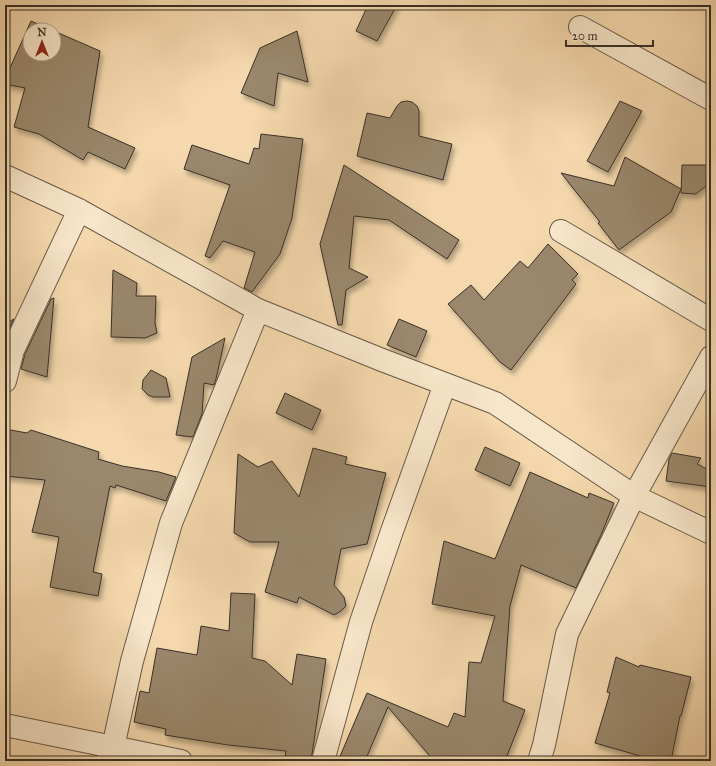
<svg xmlns="http://www.w3.org/2000/svg" width="716" height="766" font-family="'IM FELL Great Primer',serif">
	<defs>
		<filter id="shadow"><feDropShadow dx="2.5" dy="4.5" stdDeviation="2" flood-color="#0004"/></filter>
	</defs>
	<rect width="100%" height="100%" fill="#f5d8ad"/>
	<filter id="stains"><feTurbulence type="fractalNoise" baseFrequency=".005" numOctaves="4"/><feColorMatrix values="0 0 0 0 .2 0 0 0 0 .09 0 0 0 0 .02 0 0 0 .5 -.17"/></filter>
	<radialGradient id="worn" r=".72"><stop offset=".6" stop-color="#630" stop-opacity="0"/><stop offset="1" stop-color="#630" stop-opacity=".3"/></radialGradient>
	<path fill="#9a876c" stroke="#383026" filter="url(#shadow)" d="M368,5h29l-20,36 -21,-10z
		M31,21l20,9h-21v24h24v-23l46,20 -12,76 47,21 -10,21 -37,-17 -5,8 -44,-26 -25,-7 11,-39 -20,-4v-5z
		M297,31l11,51 -30,-9 -4,33 -33,-13 19,-45z
		M407,101l5,1 5,4 2,5v25l33,8 -9,36 -86,-24 10,-43 23,5 7,-12 4,-4z
		M620,101l22,10 -34,61 -21,-11z
		M261,134l42,5 -11,79 -12,36 -28,38 -8,-4 11,-36 -32,-11 -13,17 -5,-2 25,-71 -46,-16 8,-24 57,19 5,-16 5,1z
		M625,157l56,32 -10,23 -52,38 -21,-27 2,-1 -39,-49 53,13z
		M344,165l115,75 -12,19 -58,-39 -35,-4 -5,52 19,9 -22,13 -4,35h-4l-18,-81z
		M682,165h29v17l-15,12 -15,-1z
		M548,244l30,30 -6,6 4,4 -65,86 -11,-8 -52,-58 23,-19 13,15 36,-39 8,7z
		M113,270l24,13 -1,13h20l-1,27 2,10 -12,5 -34,-1z
		M54,298l-7,79 -26,-8 4,-15 26,-55z
		M14,319l-8,16h-1v-11z
		M399,319l28,12 -11,26 -29,-12z
		M225,338l-9,41 -2,6 -10,-2 -2,31 -9,23 -17,-2 16,-78z
		M151,370l15,8 4,19h-17l-5,-2 -6,-6 1,-9z
		M285,393l36,17 -9,20 -36,-17z
		M5,429l22,4 4,-3 68,22 -1,7 24,7 37,6 17,5 -10,24 -50,-16 -1,3 -5,-2 -17,86 9,2 -4,22 -48,-9 9,-50 -27,-5 13,-52 -40,-4z
		M485,447l35,16 -10,23 -35,-16z
		M313,448l34,9 -2,7 41,9 -19,71 -26,5 -7,36 10,12 2,9 -5,5 -7,4 -35,-18 -2,6 -32,-11 14,-50h-29l-16,-9 4,-79 20,13 14,-6 27,36z
		M672,453l29,5 -4,6 14,7v16l-45,-6 3,-22z
		M530,472l58,26 1,-5 25,10 -13,32 -25,53 -55,-23 -11,41 -7,95 22,9 -20,51h-71l-46,-54 -23,54h-27l29,-68 81,34 6,-14 11,4 4,-55 12,1 14,-47 -63,-12 12,-63 51,18z
		M231,593l24,1 -3,64 13,3 27,24 5,-31 29,5 -15,102 -26,-5 1,-5 -58,-6 -63,-10 1,-6 -32,-7 6,-31 9,2 8,-45 40,7 4,-29 28,5z
		M616,657l23,10 1,-2 51,12 -10,39h-1l-9,45h-13l-63,-18 15,-50 -3,-1z"/>
	<g fill="none" stroke-linecap="round" stroke-linejoin="round">
		<g stroke="#675a48" stroke-width="24">
			<path id="minor" d="M580,27l131,72
				M5,176l74,34 179,100 124,50 113,43 139,93 77,37
				M561,231l150,89
				M5,347l8,3 66,-140
				M5,381l8,-31
				M5,725l108,22 19,-86 39,-138 87,-213
				M108,760l5,-13 68,14
				M323,761l38,-139 31,-91 53,-147
				M539,761l5,-16 23,-111 67,-138 77,-139"/>
		</g>
		<use href="#minor" stroke="#f8e6ca" stroke-width="22"/>
	</g>
	<rect width="716" height="766" fill="none" stroke="#f5d8ad" stroke-width="20"/>
	<rect x="6" y="6" width="704" height="754" fill="none" stroke="#383026" stroke-width="2"/>
	<rect x="10" y="10" width="696" height="746" fill="none" stroke="#383026"/>
	<g transform="translate(42 42)"><circle r="19" fill="#f8e6ca" stroke="#ab9d88"/>
	<path d="M0-3L7 15L0 10L-7 15Z" fill="#8f2418"/>
	<text y="-6" font-size="11" font-weight="bold" text-anchor="middle" fill="#383026">N</text>
	</g>
	<path d="M566 40v6h87v-6" fill="none" stroke="#383026" stroke-width="2"/>
	<text x="572" y="40" font-size="12" fill="#383026" stroke="#f8e6ca" stroke-width="3" paint-order="stroke">20 m</text>
	<rect width="100%" height="100%" filter="url(#stains)"/>
	<rect width="100%" height="100%" fill="url(#worn)"/>
</svg>
